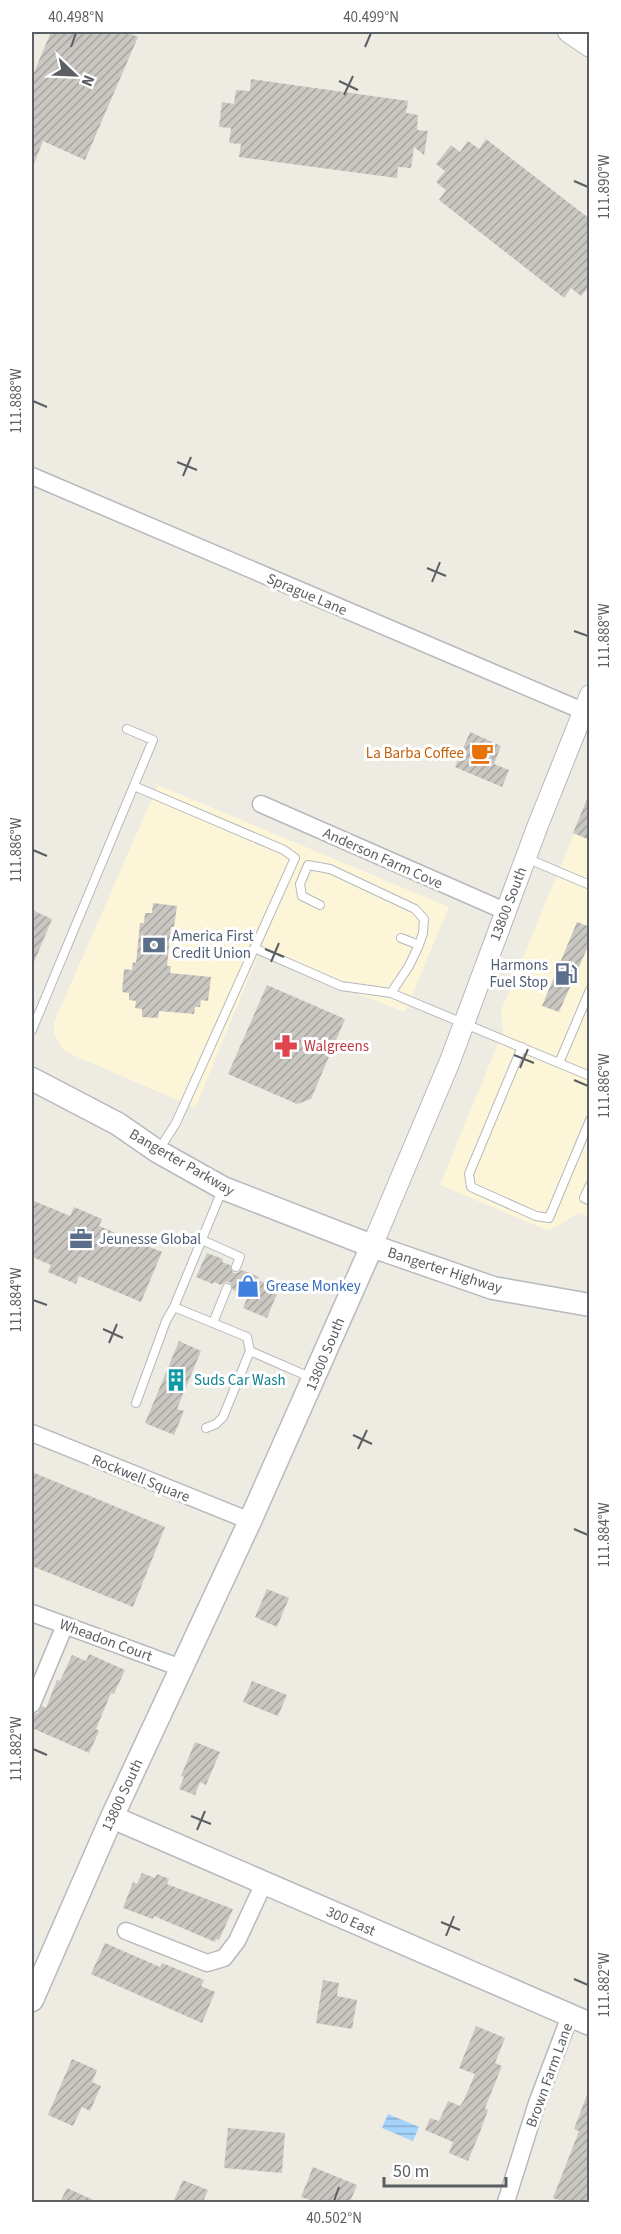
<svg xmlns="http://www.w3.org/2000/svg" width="621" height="2234" font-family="'Source Sans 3',sans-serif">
	<defs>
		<pattern id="water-rules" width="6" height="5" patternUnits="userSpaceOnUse" patternTransform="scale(1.5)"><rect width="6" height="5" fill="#a4d3fb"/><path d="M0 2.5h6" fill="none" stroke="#89aecf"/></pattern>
		<pattern id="building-hatch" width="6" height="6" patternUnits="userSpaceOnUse" patternTransform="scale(1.5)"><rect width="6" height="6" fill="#cac7c2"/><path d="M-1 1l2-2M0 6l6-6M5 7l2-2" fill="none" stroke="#a7a5a1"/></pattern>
	</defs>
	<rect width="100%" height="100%" fill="#edebe2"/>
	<path fill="#fcf5d8" d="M158,785l291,122 -44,105 -147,-56 -63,152 -131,-57 -10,-17v-12z
		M589,797v420l-11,-4 -29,18 -109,-46 63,-154 -2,-20z"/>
	<path fill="url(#water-rules)" d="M388,2114l31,13 -6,14 -31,-13z"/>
	<path fill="url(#building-hatch)" d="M51,32h75l12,5 -53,123 -42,-19 -11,28v-92z
		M251,79l157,22 -2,12 12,2 -1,15 11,1 -4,24 -10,-8 -3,21 -13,-1 -1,11 -158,-21 2,-13 -12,-1 2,-15 -12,-1 3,-25 12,2 2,-14 14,1z
		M486,139l104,80v67l-9,10 -10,-8 -7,10 -125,-98 7,-10 -10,-8 9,-11 -9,-7 15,-19 9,7 8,-11 11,8z
		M470,732l31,14 -7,18 15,6 -7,17 -47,-20z
		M589,794h1v46l-17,-7z
		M153,903l24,3 -3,21h-3l-4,39h4l-1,7 41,4 -3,24 -7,-1 -1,7h-5l-1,7 -35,-3 -1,7 -16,-1v-8l-7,-1 1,-7 -7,-1v-7l-7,-1 2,-23 8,1 1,-8 3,1 4,-40h4l1,-10h7z
		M32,910l20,9 -20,48z
		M577,922l13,5v15l-31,70 -17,-6z
		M267,985l78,34 -34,80 -14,5 -69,-30z
		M32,1200l38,16 4,-9 28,12 -3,7 63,26 -21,50 -62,-26 -3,8 -28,-12 3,-7 -19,-8z
		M207,1253l16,6 -1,3 8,3 3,8h4l5,-3 17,7 -1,3 21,9 -12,29 -24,-10 5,-12 -15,-6 -3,-8h-4l-5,3 -7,-3 -1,2 -17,-7z
		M179,1341l22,10 -24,58 7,2 -10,24 -29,-12z
		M32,1472l133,55 -32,80 -101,-41z
		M267,1589l22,9 -12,29 -22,-10z
		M89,1654l36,16 -11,24 -3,-1 -15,36 3,2 -10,22 -57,-25v-14l6,-1 4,-7 4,2 11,-28 3,1 12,-26 14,6z
		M252,1681l35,14 -9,21 -35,-14z
		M195,1742l25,10 -14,33 -6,-3 -5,13 -16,-6 5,-12 -3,-1z
		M142,1873l13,5 2,-4 12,5 -2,5 66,25 -14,31 -3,-1 -1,3 -61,-26 -1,3 -30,-11 10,-26 4,2z
		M105,1943l55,24 2,-4 42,17 -3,6 14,6 -13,31 -111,-49z
		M323,1980l16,3 -2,13 20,4 -5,29 -36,-6z
		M476,2026l29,12 -10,25 7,3 -17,42 3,2 -8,22 -12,29 -19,-8 4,-11 -28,-12 5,-12 9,3 9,-20 12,5 4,-6 11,-26 -16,-6z
		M72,2059l25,11 -5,12 9,4 -11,25 -8,-4 -9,19 -25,-11z
		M588,2092l2,110h-25l-12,-4 26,-67 -5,-2z
		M228,2128l57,5 -3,40 -58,-5z
		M313,2167l44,18 -7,17h-34l-15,-5z
		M183,2180l25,10 -5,12h-30z
		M67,2188l31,14h-38z"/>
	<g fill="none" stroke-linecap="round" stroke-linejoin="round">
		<g stroke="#b5b8bc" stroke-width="10">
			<path id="service" d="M134,786l150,64 11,8 -119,265 -18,28
				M526,858l64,27
				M320,905l-18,-9 -2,-12 8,-19 22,4 85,40 9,10 -1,14 -4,12 -18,-7
				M254,948l87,38 50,7 199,83
				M391,993l18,-27 10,-21
				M32,1030l121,-290 -26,-11
				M522,1047l-53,127 2,13 65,29 13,2 41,-98
				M559,1063l31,-73
				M590,1185l-6,13 6,3
				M202,1240l38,17 -4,10
				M174,1307l73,30 3,14 62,27
				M213,1323l14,-35
				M136,1403l30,-82 8,-14 49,-119
				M206,1428l10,-4 7,-7 27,-66"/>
		</g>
		<g stroke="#b5b8bc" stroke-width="19">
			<path id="minor" d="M32,476l551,235
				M261,804l244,107
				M32,1433l218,88
				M32,1613l149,55
				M32,1704l33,-79
				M126,1931l81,32 17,-5 13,-17 27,-58
				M506,2202l31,-99 33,-87"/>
		</g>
		<g stroke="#b5b8bc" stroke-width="22">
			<path id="tertiary" d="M568,32l22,15
				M372,1246l78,-185 88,-236 52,-130"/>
		</g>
		<g stroke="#b6b9be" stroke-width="25">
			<path id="secondary" d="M32,1079l86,45 39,27 66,37 149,58 121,42 97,17
				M112,1817l478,207
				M32,2000l80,-183 138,-296 122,-275"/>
		</g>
		<use href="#service" stroke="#fff" stroke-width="8"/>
		<use href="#minor" stroke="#fff" stroke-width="16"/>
		<use href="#tertiary" stroke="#fff" stroke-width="20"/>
		<use href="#secondary" stroke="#fff" stroke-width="22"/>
	</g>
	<path fill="none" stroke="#5b5e62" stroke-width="2" d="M71,47l5,-14M365,47l6,-14M339,81l19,9M344,95l9,-19M574,181l14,6M33,401l14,6M177,462l20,8M183,476l8,-19M427,568l19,8M432,582l8,-20M574,631l14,5M33,850l14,6M265,949l19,8M271,962l8,-19M514,1055l20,8M520,1068l8,-19M574,1080l14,6M33,1300l14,5M103,1329l20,9M109,1343l8,-19M353,1435l19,9M358,1449l9,-19M574,1529l14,6M33,1749l14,6M191,1816l20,8M197,1830l8,-19M441,1922l19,8M446,1936l8,-20M574,1979l14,6M334,2201l5,-14"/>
	<defs>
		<g id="cafe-bare" transform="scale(1.8)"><path d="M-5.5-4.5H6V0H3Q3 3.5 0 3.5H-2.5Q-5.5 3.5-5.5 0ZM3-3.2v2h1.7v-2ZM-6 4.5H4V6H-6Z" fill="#e8710a" stroke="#fff" stroke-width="2.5" paint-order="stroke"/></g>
		<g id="bank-bare" transform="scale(1.8)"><path d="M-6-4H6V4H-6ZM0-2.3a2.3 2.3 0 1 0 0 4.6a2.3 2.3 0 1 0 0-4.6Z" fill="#5c6f8a" stroke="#fff" stroke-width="2.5" paint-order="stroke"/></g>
		<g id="fuel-bare" transform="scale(1.8)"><path d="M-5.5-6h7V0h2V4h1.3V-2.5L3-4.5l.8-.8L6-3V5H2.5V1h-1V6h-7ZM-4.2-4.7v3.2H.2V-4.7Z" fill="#5c6f8a" stroke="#fff" stroke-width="2.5" paint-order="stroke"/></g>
		<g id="pharmacy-bare" transform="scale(1.8)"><path d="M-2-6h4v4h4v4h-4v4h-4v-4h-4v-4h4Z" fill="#e0444e" stroke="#fff" stroke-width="2.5" paint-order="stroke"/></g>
		<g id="office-bare" transform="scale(1.8)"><path d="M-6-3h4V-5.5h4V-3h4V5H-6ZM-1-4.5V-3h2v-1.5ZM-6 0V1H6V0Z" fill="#5c6f8a" stroke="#fff" stroke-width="2.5" paint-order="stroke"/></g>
		<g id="shop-bare" transform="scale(1.8)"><path d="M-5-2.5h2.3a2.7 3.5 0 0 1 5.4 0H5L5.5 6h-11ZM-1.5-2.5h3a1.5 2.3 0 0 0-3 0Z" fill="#3f7fe0" stroke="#fff" stroke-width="2.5" paint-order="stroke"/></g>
		<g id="building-bare" transform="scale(1.8)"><path d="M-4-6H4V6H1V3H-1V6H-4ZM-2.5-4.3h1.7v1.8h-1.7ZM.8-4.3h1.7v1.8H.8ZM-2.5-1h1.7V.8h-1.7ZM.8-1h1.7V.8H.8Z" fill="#0f9aa8" stroke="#fff" stroke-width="2.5" paint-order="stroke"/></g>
	</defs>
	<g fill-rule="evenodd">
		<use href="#cafe-bare" x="482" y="753"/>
		<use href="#bank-bare" x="154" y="945"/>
		<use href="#fuel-bare" x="566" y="974"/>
		<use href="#pharmacy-bare" x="286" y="1046"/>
		<use href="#office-bare" x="81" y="1239"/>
		<use href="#shop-bare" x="248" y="1286"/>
		<use href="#building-bare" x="176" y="1380"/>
	</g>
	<g text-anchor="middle" stroke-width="6" stroke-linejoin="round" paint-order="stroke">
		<g font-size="15" fill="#5b5e62" stroke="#fff">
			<text transform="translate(307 594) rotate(23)" y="5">Sprague Lane</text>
			<text transform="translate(383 858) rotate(24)" y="5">Anderson Farm Cove</text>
			<text transform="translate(508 904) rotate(-69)" y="5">13800 South</text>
			<text transform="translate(182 1162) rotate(30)" y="5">Bangerter Parkway</text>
			<text transform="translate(445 1270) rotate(18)" y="5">Bangerter Highway</text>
			<text transform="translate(325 1354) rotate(-67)" y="5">13800 South</text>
			<text transform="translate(141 1478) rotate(22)" y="5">Rockwell Square</text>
			<text transform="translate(106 1640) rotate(20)" y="5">Wheadon Court</text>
			<text transform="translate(122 1795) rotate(-65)" y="5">13800 South</text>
			<text transform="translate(351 1921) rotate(24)" y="5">300 East</text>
			<text transform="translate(549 2075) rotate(-70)" y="5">Brown Farm Lane</text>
		</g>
		<g font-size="15" fill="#c56008" stroke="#fff" text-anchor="end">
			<text x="464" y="758">La Barba Coffee</text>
		</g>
		<g font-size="15" fill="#4e5e75" stroke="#fff" text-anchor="start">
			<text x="172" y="941">America First<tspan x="172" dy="17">Credit Union</tspan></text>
			<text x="548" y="970" text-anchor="end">Harmons<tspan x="548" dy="17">Fuel Stop</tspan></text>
			<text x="99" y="1244">Jeunesse Global</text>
		</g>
		<g font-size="15" fill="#be3a42" stroke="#fff" text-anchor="start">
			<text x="304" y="1051">Walgreens</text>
		</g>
		<g font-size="15" fill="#366cbe" stroke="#fff" text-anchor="start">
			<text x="266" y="1291">Grease Monkey</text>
		</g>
		<g font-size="15" fill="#0d838f" stroke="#fff" text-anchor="start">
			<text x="194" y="1385">Suds Car Wash</text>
		</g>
	</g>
	<rect width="621" height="2234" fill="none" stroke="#ffffff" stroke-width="66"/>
	<g transform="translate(75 75) rotate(113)" stroke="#ffffff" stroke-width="4.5" paint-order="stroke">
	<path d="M0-4.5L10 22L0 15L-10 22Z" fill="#5b5e62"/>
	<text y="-9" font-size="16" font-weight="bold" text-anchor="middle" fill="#5b5e62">N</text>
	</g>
	<path d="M384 2177v9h122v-9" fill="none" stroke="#5b5e62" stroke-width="3"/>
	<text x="393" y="2177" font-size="18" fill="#5b5e62" stroke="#ffffff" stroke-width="4.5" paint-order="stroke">50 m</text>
	<rect x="33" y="33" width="555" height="2168" fill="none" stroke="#5b5e62" stroke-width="2"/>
	<g font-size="15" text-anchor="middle" fill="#5b5e62">
		<text x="76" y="22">40.498°N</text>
		<text x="371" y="22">40.499°N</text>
		<text transform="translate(604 187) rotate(-90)" y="5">111.890°W</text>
		<text transform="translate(16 401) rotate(-90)" y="5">111.888°W</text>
		<text transform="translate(604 636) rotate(-90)" y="5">111.888°W</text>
		<text transform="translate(16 850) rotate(-90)" y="5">111.886°W</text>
		<text transform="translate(604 1086) rotate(-90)" y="5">111.886°W</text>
		<text transform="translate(16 1300) rotate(-90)" y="5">111.884°W</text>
		<text transform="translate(604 1535) rotate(-90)" y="5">111.884°W</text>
		<text transform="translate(16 1749) rotate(-90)" y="5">111.882°W</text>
		<text transform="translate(604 1985) rotate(-90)" y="5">111.882°W</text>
		<text x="334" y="2223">40.502°N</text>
	</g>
</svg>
